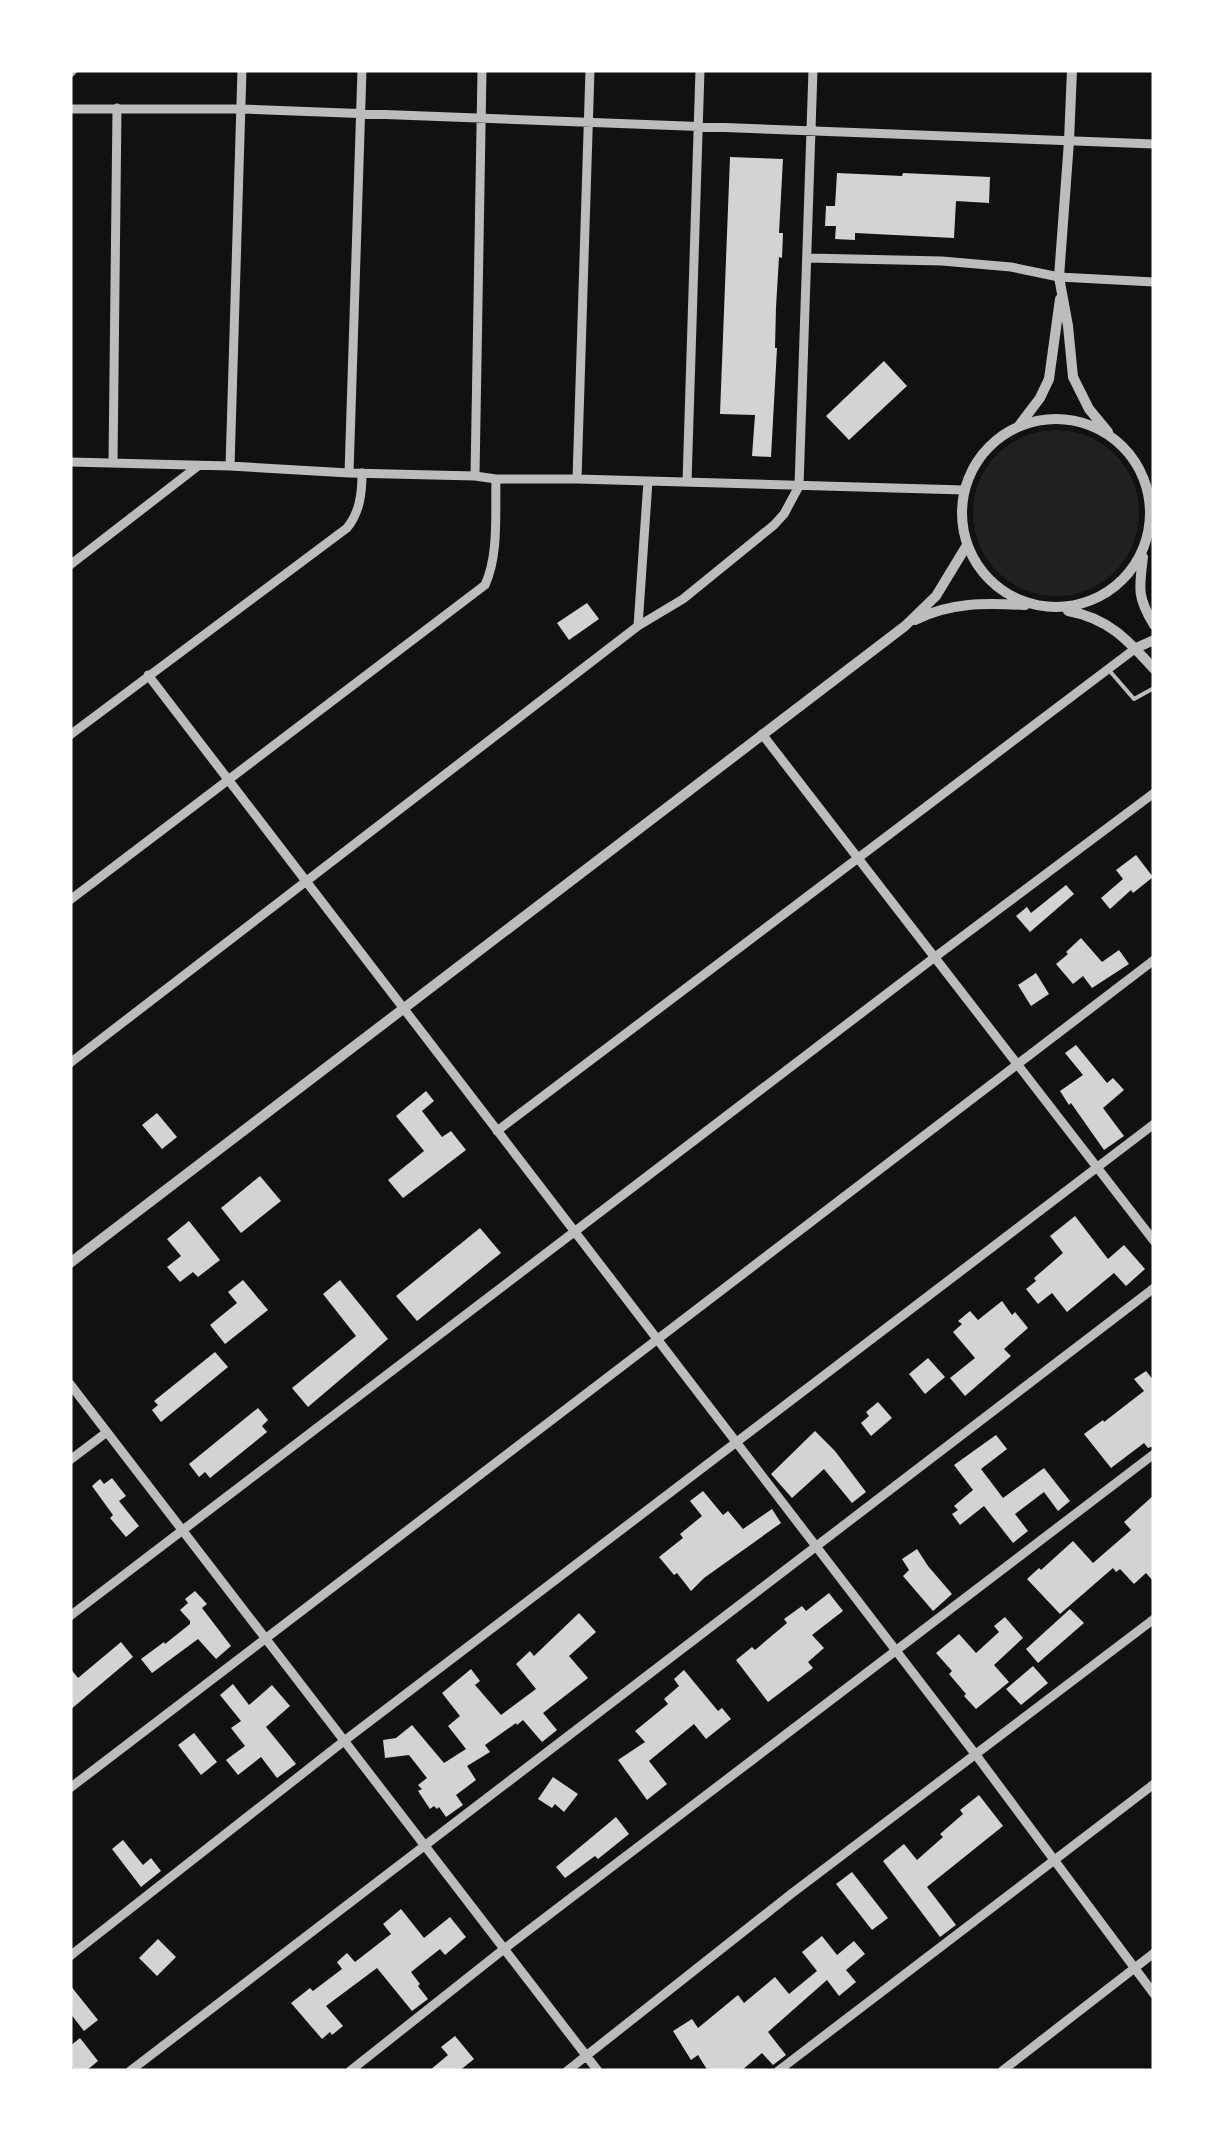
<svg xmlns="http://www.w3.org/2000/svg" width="1224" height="2141" font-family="Roboto,sans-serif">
	<rect width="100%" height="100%" fill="#111"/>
	<path fill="#202020" d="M973 513a83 83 0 1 1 166 0a83 83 0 1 1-166 0Z"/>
	<path fill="#d3d3d3" d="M730,157l53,2 -4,74h4l-1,25 -3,-1 -3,50 -1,41h2l-6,109 -19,-1 3,-41 -35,-1z
		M837,173l65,3 1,-3 87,4 -1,26 -33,-2 -2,37 -99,-5v7l-20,-1 1,-13h-11l1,-20h9z
		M884,361l23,25 -58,54 -23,-24z
		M587,603l12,16 -30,21 -12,-17z
		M1136,855l17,22 -20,16 -2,-3 -21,19 -9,-11 22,-19 -7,-9z
		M1066,885l8,9 -44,38 -14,-16 11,-9 4,6z
		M1081,938l21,24 17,-12 10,14 -37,24 -9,-12 -10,8 -17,-20 12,-10 -2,-2z
		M1036,973l13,21 -18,12 -13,-21z
		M1076,1045l31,38 6,-5 11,12 -21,18 21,28 -20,14 -33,-47 -2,2 -9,-14 23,-16 -18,-22z
		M426,1091l8,10 -12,10 20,26 9,-6 15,19 -63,48 -15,-18 36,-29 -28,-35z
		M157,1113l20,24 -15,12 -20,-24z
		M260,1176l21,25 -40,32 -20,-25z
		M1075,1216l33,43 16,-14 21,24 -19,17 -12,-13 -47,39 -15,-19 -14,11 -12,-15 10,-8 -2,-3 29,-25 -13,-17z
		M189,1221l31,39 -22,17 -5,-5 -13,10 -13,-15 14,-11 -14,-17z
		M480,1228l21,25 -84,68 -21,-25z
		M243,1280l25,30 -43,34 -15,-19 27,-22 -9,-11z
		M340,1280l48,59 -80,68 -16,-19 64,-52 -33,-42z
		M1002,1301l10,14 3,-3 13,16 -24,21 7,7 -46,40 -15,-18 25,-20 -22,-26 9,-8 -4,-3 12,-10 8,9z
		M215,1352l13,15 -67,55 -9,-12 6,-5 -4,-4z
		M928,1358l17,19 -20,17 -16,-20z
		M1146,1371l8,10v65l-6,2 -4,-5 -33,25 -27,-34 19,-14 1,2 40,-31 -10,-12z
		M878,1402l14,16 -21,18 -10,-13 8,-7 -3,-4z
		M258,1408l10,12 -6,6 5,6 -57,46 -5,-6 -6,5 -10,-13z
		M815,1431l20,20 31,41 -14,11 -28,-34 -32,29 -21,-24z
		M996,1435l11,14 -26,20 22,29 41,-30 26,33 -12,10 -14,-19 -29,22 13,17 -15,12 -29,-37 -24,19 -8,-11 6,-4 -4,-4 19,-16 -19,-25z
		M112,1478l14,18 -7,5 20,25 -13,11 -16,-19 3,-3 -21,-29 8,-7 4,5z
		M703,1491l20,24 5,-4 15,18 29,-20 9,14 -77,55 -13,13 -14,-18 -3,2 -15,-18 24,-19 -3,-4 22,-18 -12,-15z
		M1154,1495v87l-8,-9 -12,11 -14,-15 -4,3 -3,-4 -53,46 -33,-35 12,-11 2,2 32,-29 20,22 38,-33 -7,-8z
		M917,1549l11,17 24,28 -19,17 -30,-35 6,-6 -7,-11z
		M195,1591l12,13 -5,4 29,38 -15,13 -18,-20 -46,34 -11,-14 23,-17 1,2 25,-20v-3l-10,-11 8,-7 -3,-4z
		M829,1593l14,18 -31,24 12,13 -16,14 5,6 -45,34 -32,-42 16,-13 3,3 32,-27 -3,-4 18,-13 4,5z
		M1070,1609l14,14 -46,40 -12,-14z
		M579,1613l17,19 -27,24 19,22 -45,35 14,17 -15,12 -19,-22 -6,5 -1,-2 -31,22 5,7 -23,14 9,14 -20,15 7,10 -17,12 -7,-10 -2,2 -3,-3 -4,3 -12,-18 4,-2 -4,-4 9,-7 -18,-23 -24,3 -2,-18 13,-2 16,-13 32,38 22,-14 -18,-23 12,-10 -18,-23 29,-24 9,12 -5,4 26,30 35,-26 -20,-25 14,-13 4,5z
		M1005,1617l18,21 -29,27 15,17 -33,27 -12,-13 2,-2 -17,-20 3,-3 -16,-18 23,-19 17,19 23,-21 -5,-6z
		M121,1642l12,15 -63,53v-42l8,10z
		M1033,1666l15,17 -27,22 -15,-16z
		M684,1670l34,41 4,-3 9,11 -25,20 -12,-15 -45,37 18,23 -20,16 -29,-40 27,-18 -10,-11 33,-27 -4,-5 15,-13 -5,-7z
		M233,1684l16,21 23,-20 18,21 -24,21 30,37 -19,14 -16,-21 -23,18 -12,-15 19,-14 -14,-18 10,-7 -21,-26z
		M194,1733l23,29 -16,13 -23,-30z
		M553,1777l25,17 -14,18 -9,-8 -3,4 -14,-9z
		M979,1795l24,31 -76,61 29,38 -16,12 -57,-76 21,-17 13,16 26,-23 -3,-3 23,-20 -3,-4z
		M616,1817l13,17 -31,25 -3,-3 -30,22 -9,-11z
		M123,1840l20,25 8,-7 10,13 -20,16 -29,-38z
		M852,1872l36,46 -16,12 -36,-46z
		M401,1909l23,29 26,-21 16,20 -21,18 -5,-6 -29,23 9,12 -2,2 10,13 -16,12 -35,-43 -51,38 17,20 -11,9 -2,-3 -8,7 -31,-36 19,-15 3,3 29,-22 -5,-7 10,-9 8,9 36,-28 -8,-10z
		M822,1936l15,19 17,-14 11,13 -19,16 10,12 -17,14 -12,-16 -59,52 18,23 -13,10 -11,-12 -21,18h-33l-10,-16 -7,5 -18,-29 19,-12 6,9 40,-33 6,8 31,-26 14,17 28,-23 -15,-19z
		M158,1939l18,18 -19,19 -18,-18z
		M70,1985l28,35 -14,11 -14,-18z
		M455,2036l19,23 -15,12h-30l19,-16 -7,-8z
		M80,2038l18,23 -12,10h-11l-5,-6v-19z"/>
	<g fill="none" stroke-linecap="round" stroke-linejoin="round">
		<path stroke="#bcbcbc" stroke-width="4" d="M1108,669l26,30 20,-11"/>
		<path stroke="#bcbcbc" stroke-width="9" d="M70,73l3,-3
			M70,109h173l911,35
			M808,258l134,3 69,6 48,10 95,5
			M70,462l160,4 119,7 126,3 21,3h81l387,11
			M113,463l4,-355
			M230,466l12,-396
			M349,473l13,-403
			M475,476l7,-406
			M577,479l13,-409
			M687,482l13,-412
			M70,565l128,-99
			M638,626l10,-145
			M148,675l828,1080 178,239
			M762,734l392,507
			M70,735l277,-207c13,-16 15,-35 15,-55
			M70,900l415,-315c14,-30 10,-72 11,-106
			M70,1063l568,-437 45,-27 91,-74 10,-11 15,-28 14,-416
			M497,1131l639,-483
			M70,1384l528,687
			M70,1460l37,-28
			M70,1616l865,-659 219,-164
			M70,1788l1084,-828
			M70,1956l274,-215 810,-617
			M130,2071c343,-259 682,-523 1024,-783
			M350,2071l154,-122 650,-495
			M567,2071l224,-177 363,-275
			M778,2071l376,-287
			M1002,2071l152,-118"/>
		<path stroke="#bcbcbc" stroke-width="10" d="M1072,70l-3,71 -10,136 9,49 5,51 16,32 19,23
			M962 513a94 94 0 1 1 188 0a94 94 0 1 1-188 0Z
			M1018,427l22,-29 9,-19 11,-80
			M1143,557c-4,32 -6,40 11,68
			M1068,611c40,7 60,29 86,58
			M915,620c36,-18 70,-17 110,-15
			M1136,648l18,-8
			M70,1263l835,-637 31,-30 31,-51"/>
	</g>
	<rect width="1224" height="2141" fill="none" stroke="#ffffff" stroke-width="145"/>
</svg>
